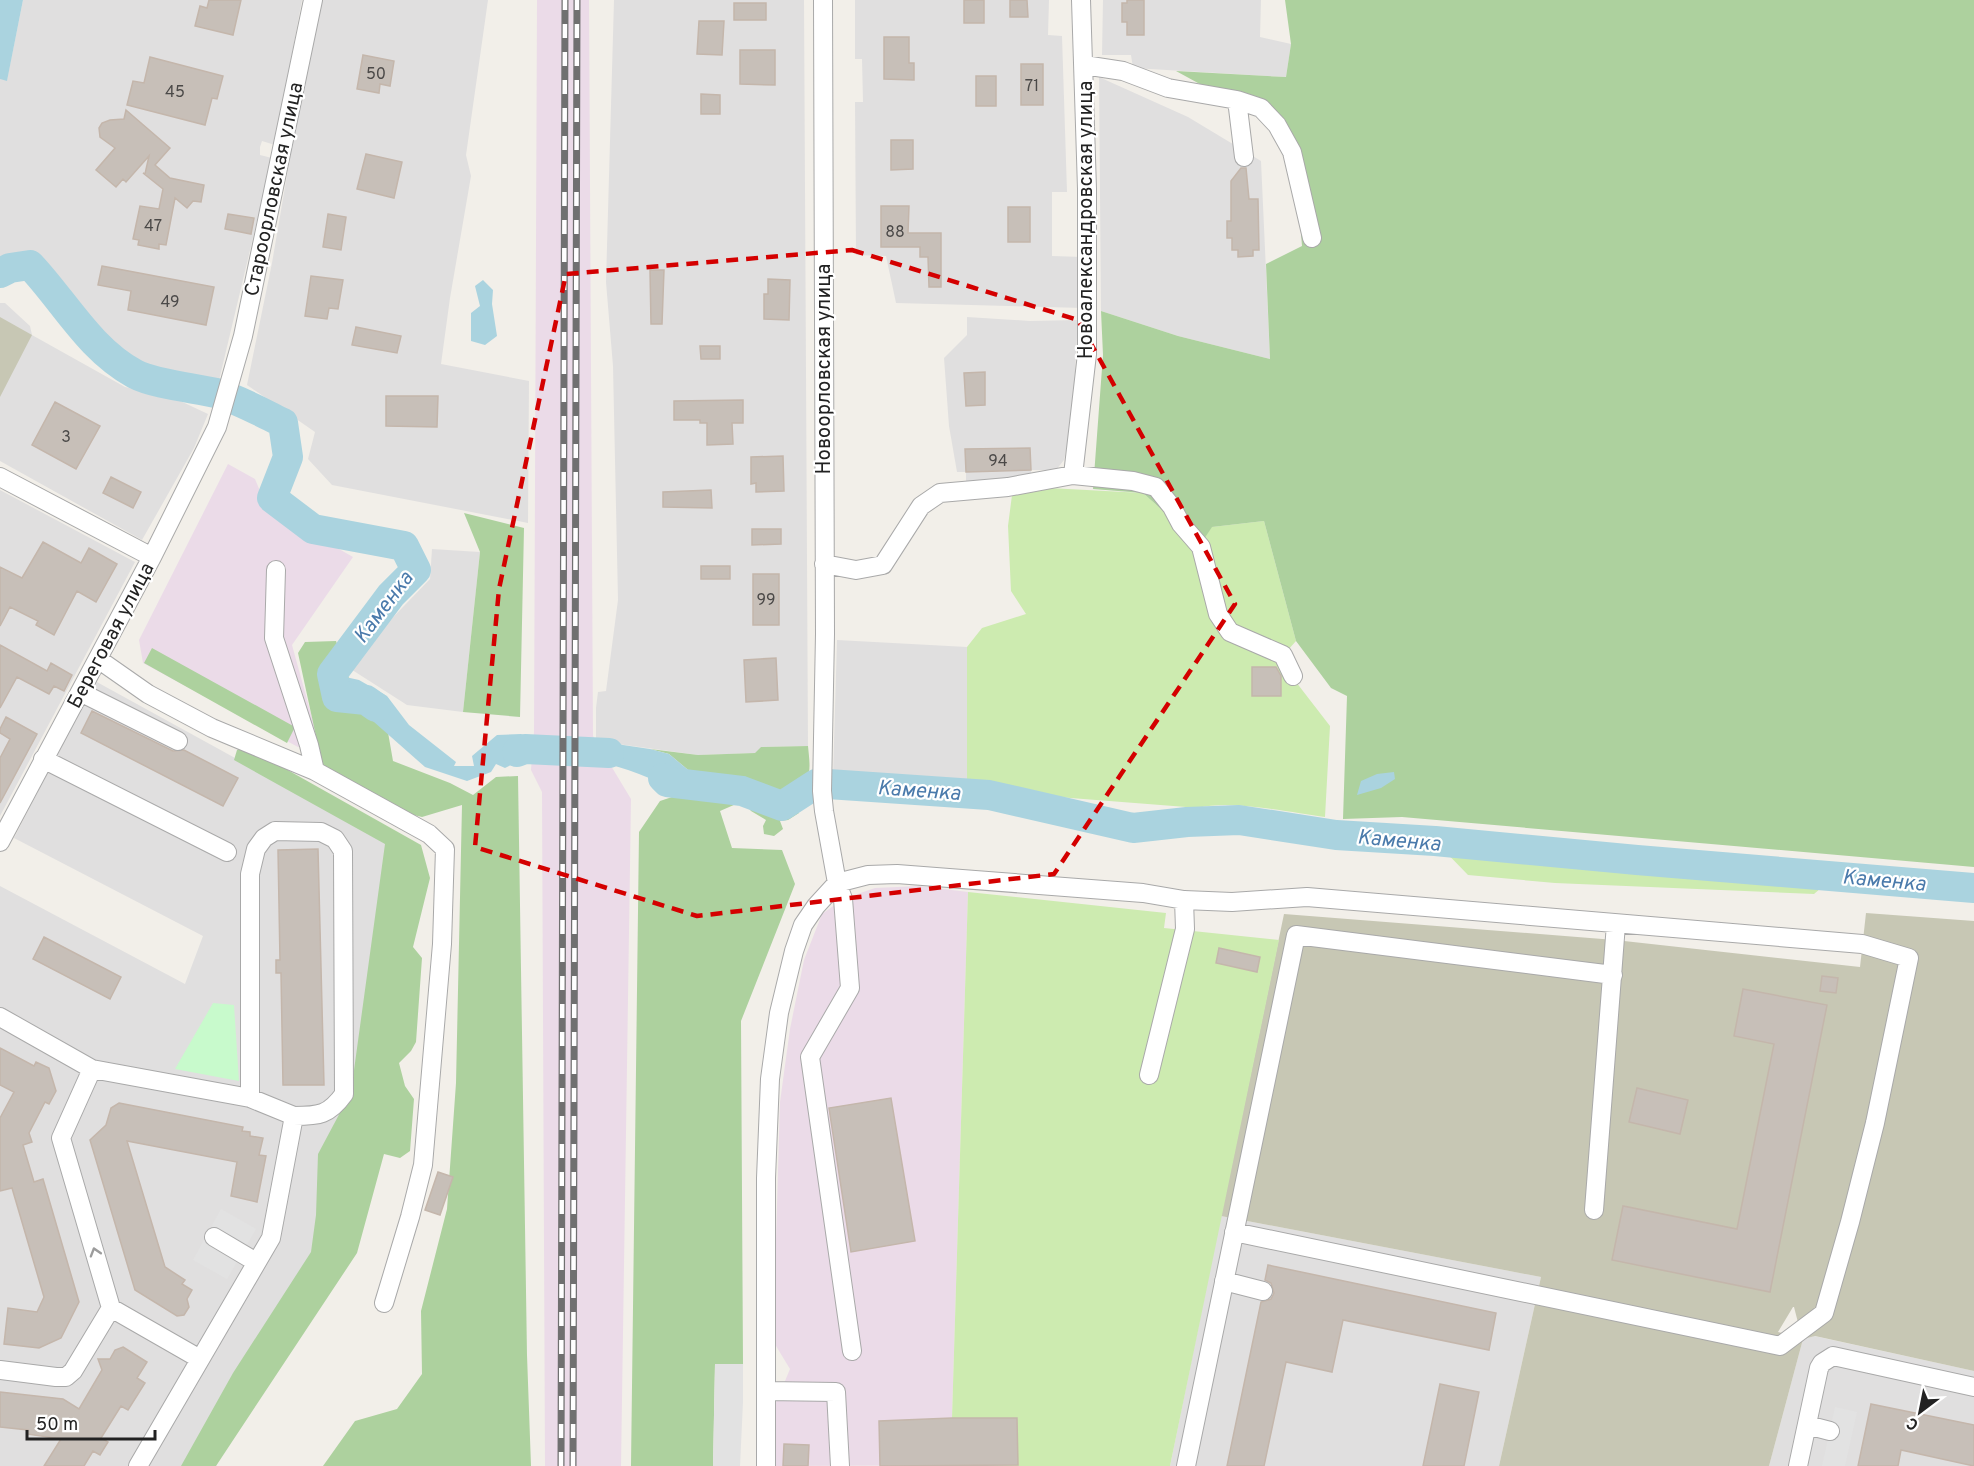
<svg xmlns="http://www.w3.org/2000/svg" width="1974" height="1466" font-family="Overpass,sans-serif">
	<rect width="100%" height="100%" fill="#f2efe9"/>
	<path fill="#e0dfdf" d="M23,0h279l-27,145 -13,-4 -2,6v8l12,3 -56,235 -79,-17 -27,-18 -37,-39 -23,-33 -20,-21 -20,3 -10,5v-194l7,1z
		M322,0h166l-22,155 5,21 -21,122 -9,66 88,17 -1,142 -196,-38 -24,-26 7,-27 -68,-47 25,-122 20,-117z
		M614,0h190l4,746 -47,1 -3,6 -60,2 -102,-14v-33l2,-16 8,-1 12,-91 -5,-234 -7,-84z
		M855,0h194l-1,35 14,1 5,156h-15v64l31,1 1,51 -188,-5 -10,-47 -30,-1 -1,-153h8l-1,-43h-7z
		M1103,0h158l-1,37 31,7 -5,33 -153,-9 -2,-13h-29z
		M1099,77l89,40 73,44 9,198 -92,-23 -77,-25z
		M0,303h5l25,23 2,9 93,52 51,12 32,15 -14,34 -52,92 -142,-79z
		M967,317l63,4 48,-1 -6,103 -8,37 -8,10h-25v10l-65,2v-10h-9l-8,-46 -5,-68 23,-23z
		M0,490l135,72 -135,254z
		M432,549l48,3 -17,160 -56,-7 -61,-39 84,-87z
		M837,640l130,7v143l-134,-13z
		M95,681l302,166 -56,405 -125,214h-216v-580l185,98 18,-48 -189,-98z
		M1221,1216l320,61 -42,189h-329z
		M1814,1336l160,35v95h-205l34,-127z"/>
	<path fill="#ebdbe8" d="M537,0h52l4,736 38,63 -10,667h-76l-3,-674 -11,-22 3,-38z
		M228,464l27,15 12,29 86,49 -61,88 27,98 -21,4 -155,-84 -4,-23z
		M919,886l49,6 -16,526h65l1,47 -245,1 2,-61 15,-36 -17,-28 7,-239 10,-73 14,-69 18,-46 21,-15 32,-11z"/>
	<path fill="#c7c7b4" fill-rule="evenodd" d="M0,317l32,18 -32,62z
		M1866,913l108,8v450l-159,-35 -12,3 -34,127h-270l42,-189 -320,-61 63,-302 331,26 245,27zM1793,1307h1l8,31 -24,-6z"/>
	<path fill="#cdebb0" d="M1049,488l94,5 28,25 41,9 52,-6 32,120 -17,19 51,66 -5,91c-33,-4 -96,-18 -126,-9l-232,-18v-143l15,-19 44,-14 -15,-23 -3,-65 4,-31 9,-6z
		M1435,841l400,35 -21,18 -259,-11 -87,-8z
		M968,892l198,21 -2,15 115,12 -109,526h-209l57,-1 -1,-47h-65z"/>
	<path fill="#add19e" d="M1285,0h689v867l-572,-50 -59,2 4,-123 -16,-8 -35,-47 -32,-120 -52,6 -18,27 -23,-36 -28,-25 -50,-4 10,-134 -2,-44 77,25 92,23 -4,-95 36,-18 -9,-111 -117,-64 110,6 5,-33z
		M464,513l60,15 -4,189 -57,-5 17,-160z
		M336,641l17,49 33,31 7,40 57,22 23,12 23,-18 22,-1 9,579 4,111h-208l32,-45 42,-12 25,-35 -1,-63 26,-102 9,-126 6,-278 -40,12 -21,-5 -79,-48 -24,-111 7,-11z
		M152,648l143,79 -8,16 -143,-80z
		M245,746l176,99 9,33 -17,69 9,11 -6,84 -5,9 -12,12 6,23 9,13 -4,52 -10,7 -16,-4 -27,99 -141,213h-35l52,-93 78,-121 5,-37 2,-61 33,-62 34,-248 -151,-84 3,-10z
		M808,746c2,21 5,33 -13,48l4,19 -11,7 -8,1 3,8 -9,7 -10,-2 -1,-8 3,-6 -15,-9 -8,-10 -23,10 12,37 50,2 13,34 -54,137 2,343h-28l-2,102h-82l8,-634 21,-31 21,-7 18,-1 6,-9 -36,-30 -19,-5 48,6 57,-2 6,-6z"/>
	<path fill="#c8facc" d="M213,1003l21,2 5,76 -64,-12z"/>
	<path fill="#e2e2e2" d="M221,1209l35,20 -29,50 -34,-19z
		M715,1364h28v38l-3,64h-27z
		M1835,1407l22,5 -12,54h-23z"/>
	<path fill="#aad3df" d="M0,0h23l-16,81 -7,-2z
		M483,280l10,10 -1,14 5,32 -12,9 -14,-4v-28l9,-7 -5,-20z
		M332,674l27,6 28,16 22,29 47,37 -2,4h20l-2,-10 25,-21 24,-1 16,8 14,-2 8,3 -3,14 -11,5c-15,-10 -26,-1 -40,6l-9,-4 -5,8 -24,9 -42,-14 -51,-45 -37,-25z
		M596,741l54,8 19,5 36,30 -17,8c-17,-5 -32,-11 -49,-18 -22,-9 -46,-13 -69,-17l-2,-9h20z
		M1394,772l1,7 -14,9 -24,7 4,-14 16,-7z"/>
	<g fill="none" stroke-linecap="round" stroke-linejoin="round">
		<path stroke="#aad3df" stroke-width="30" d="M0,273l10,-5 20,-3c35,37 59,84 105,109 19,10 59,14 81,19 24,7 45,19 67,30l5,34 -16,41 41,31 91,17 12,24 -25,25 -59,79 5,23 29,3 10,7
			M517,752l8,-3 84,4
			M663,778l4,4 75,9 40,15 34,-22
			M828,784l161,11 144,33 54,-6 52,-2 97,15 99,6 202,19 337,28"/>
	</g>
	<path fill="#c7bfb8" stroke="#c4b6ab" stroke-width="1.5" d="M209,0h32l-8,35 -38,-9 5,-20 7,2z
		M964,0h20v23h-20z
		M1010,0h17l1,17h-18z
		M1127,0h17v35h-17v-13h-5v-19h5z
		M734,3h32v17h-32z
		M699,21h25l-2,34 -25,-1z
		M884,37h25v26h5v17l-30,-1z
		M740,50h35v35l-35,-1z
		M363,55l31,6 -4,25 -10,-2 -1,9 -22,-4z
		M150,57l73,19 -6,23 -5,-1 -7,27 -78,-20 6,-24 11,2z
		M1021,64h22v41h-22z
		M976,76h20v30h-20z
		M701,94l19,1v19h-19z
		M126,110l44,38 -15,17 15,13 34,7 -3,17 -8,-1 -6,7 -12,-10 -9,47 -7,-1v5l-21,-4 1,-5 -6,-1 7,-33 19,3 4,-20 -20,-16 2,1 4,-18 -23,26 -3,-3 -7,8 -20,-17 19,-22 -15,-11 -1,-9 3,-5 8,-3 14,-1z
		M891,140h22v29l-22,1z
		M366,154l36,8 -8,36 -37,-9z
		M1241,168h5l3,31h9l1,51h-6v6l-15,1v-7h-6v-12h-5v-17h4v-40z
		M881,206h28l-1,27h33v54h-12l-1,-30h-8v-10h-39z
		M1008,207h22v35h-22z
		M228,214l26,4 -3,16 -26,-5z
		M328,214l18,3 -5,33 -18,-3z
		M102,266l112,21 -8,38 -78,-15 3,-19 -33,-6z
		M650,270h14l-2,54h-11z
		M311,276l32,4 -5,29 -9,-1 -2,11 -22,-3z
		M768,279l22,1 -1,40 -25,-1v-25h4z
		M356,327l45,9 -4,17 -45,-8z
		M700,346h20v13h-19z
		M985,372v33l-19,1 -2,-33z
		M386,396h52l-1,31 -51,-1z
		M743,400v23h-11l1,21 -26,1v-22h-7v-3h-26v-19z
		M55,402l45,24 -24,43 -44,-24z
		M1030,448l1,22 -65,2 -1,-23z
		M783,456l1,35 -28,1v-9l-5,1v-27z
		M111,477l30,15 -8,16 -30,-15z
		M711,490l1,18 -49,-1v-15z
		M752,529h29v15l-29,1z
		M43,542l38,21 8,-15 28,16 -21,38 -19,-11 -23,44 -18,-10 2,-4 -28,-14 -10,19v-59l22,11z
		M701,566h29v13h-29z
		M753,574h26v51h-26z
		M0,645l47,26 4,-8 21,12 -8,16 -10,-5 -5,8 -32,-17 -17,31z
		M776,658l2,42 -32,2 -2,-42z
		M1252,667h24l5,9v20h-29z
		M92,711l81,40 11,-1 54,28 -15,28 -142,-73z
		M6,717l31,17 -37,69v-45l10,-19 -10,-6v-4z
		M318,849l6,236h-41l-2,-112h-5v-13h4l-2,-110z
		M44,937l77,40 -11,22 -77,-40z
		M1219,948l41,9 -3,15 -41,-9z
		M1822,976l16,2 -2,15 -16,-2z
		M1743,989l84,16 -57,287 -158,-32 11,-54 114,23 37,-185 -40,-8z
		M0,1048l34,18 2,-4 13,6 7,23 -7,13 -4,-2 -16,31 3,9 -9,3 11,37 9,-3 36,123 -18,36 -22,10 -35,-4 4,-36 29,4 7,-15 -32,-109 -12,3v-73l14,-26 -14,-7z
		M1637,1088l51,12 -8,34 -51,-12z
		M891,1098l24,143 -64,11 -22,-144z
		M119,1103l124,24 -1,4 8,1v4l13,2 -4,17 7,1 -9,46 -26,-6 6,-34 -110,-21 38,126 20,13 -3,4 10,6 -5,9 2,8 -5,8 -7,1 -42,-26 -45,-150 16,-15 5,-17z
		M438,1172l15,5 -13,38 -15,-5z
		M1268,1265l228,48 -7,37 -146,-30 -11,52 -46,-10 -22,104h-37l34,-164 10,-3 3,-6 -3,-10 -6,-3z
		M123,1347l24,15 -10,16 8,5 -17,27 -7,-4 -20,32 7,4 -8,13 -7,-4 -9,15h-40l17,-27 -34,-5 1,-4 -28,-3v-35l63,7 16,10 23,-39 -4,-11h12l5,-9z
		M1440,1384l39,8 -15,74h-41z
		M1871,1404l103,21v41l-73,-16 -3,16h-40z
		M952,1418h65l1,47 -138,1 -1,-45z
		M784,1444l25,1 -1,21h-25z"/>
	<g fill="none" stroke-linecap="round" stroke-linejoin="round">
		<g stroke="#a9a9a9" stroke-width="20">
			<path id="minor" d="M823,0l2,634 -3,157 2,20 13,72 6,16 7,89 -40,69 42,294
				M1084,65l39,6 45,17 69,12 24,8 16,17 15,27 20,86
				M1237,100l7,57
				M1073,475l60,6 23,6 16,20 9,17 20,23 17,67 12,18 53,23 10,21
				M0,477l152,80
				M824,564l32,6 27,-5 38,-59 19,-13 68,-6 65,-12 14,-121v-165l-6,-189
				M276,570l-2,68 35,107 6,26
				M98,659l50,35 64,34 103,43 114,63 16,15 -3,95 -19,221 -13,52 -26,86
				M80,692l98,49
				M43,759l184,93
				M0,842l152,-285 65,-130 26,-91 70,-336
				M0,1017l92,52 158,29 44,18 -23,122 -133,228
				M92,1069l-31,69 50,170 89,51
				M1149,1075l36,-146 -1,-29
				M250,1098v-224l6,-25 8,-11 11,-7 46,1 14,7 8,12 1,243c-15,21 -25,22 -50,22
				M1594,1210l22,-286
				M214,1237l42,25
				M1224,1281l39,10
				M0,1370l56,7h10l7,-6 38,-63
				M766,1391l70,1 4,74
				M1807,1425l23,6
				M766,1466v-288l4,-99 9,-66 15,-62 9,-26 13,-19 21,-23 31,-8 29,-1 246,19 41,7 48,2 75,-5 555,47 47,14 -34,165 -25,99 -26,91 -44,33 -546,-114
				M1186,1466l110,-531 317,40
				M1798,1466l21,-98 3,-5 11,-7 141,31"/>
		</g>
		<use href="#minor" stroke="#fff" stroke-width="18"/>
		<g stroke="#707070" stroke-width="7">
			<path id="rail" d="M561,1466l4,-1466
				M573,1466l4,-1466"/>
		</g>
		<use href="#rail" stroke="#fff" stroke-width="4.5" stroke-dasharray="14" stroke-linecap="butt"/>
	</g>
	<defs><path id="oneway-chevron" d="M-2-3.5L2.5 0L-2 3.5" fill="none" stroke-width="1.6" stroke-linecap="round" stroke-linejoin="round" transform="scale(1.5)"/></defs>
	<use stroke="#9c9c9c" href="#oneway-chevron" transform="translate(95 1252) rotate(-107)"/>
	<path fill="none" stroke="#d40000" stroke-width="4.5" stroke-dasharray="12 8" stroke-linejoin="round" d="M852,250l226,70 157,284 -181,270 -357,42 -222,-69 24,-258 67,-315z"/>
	<g text-anchor="middle" stroke-width="4.5" stroke-linejoin="round" paint-order="stroke">
		<g font-size="16" fill="#4b4948">
			<text x="376" y="79">50</text>
			<text x="1032" y="91">71</text>
			<text x="175" y="97">45</text>
			<text x="153" y="231">47</text>
			<text x="895" y="237">88</text>
			<text x="170" y="307">49</text>
			<text x="66" y="442">3</text>
			<text x="998" y="466">94</text>
			<text x="766" y="605">99</text>
		</g>
		<g font-size="20" fill="#222" stroke="#fff">
			<text transform="translate(273 189) rotate(-78)" y="7">Староорловская улица</text>
			<text transform="translate(1085 220) rotate(-90)" y="7">Новоалександровская улица</text>
			<text transform="translate(823 369) rotate(-90)" y="7">Новоорловская улица</text>
			<text transform="translate(110 635) rotate(-62)" y="7">Береговая улица</text>
		</g>
		<g font-size="21" font-style="italic" fill="#4a7aab" stroke="#fff">
			<text transform="translate(383 607) rotate(-53)" y="7">Каменка</text>
			<text transform="translate(919 790) rotate(4)" y="7">Каменка</text>
			<text transform="translate(1399 840) rotate(5)" y="7">Каменка</text>
			<text transform="translate(1884 880) rotate(5)" y="7">Каменка</text>
		</g>
	</g>
	<g transform="translate(1920 1412) rotate(212)" stroke="#ffffff" stroke-width="4.5" paint-order="stroke">
	<path d="M0-4.5L10 22L0 15L-10 22Z" fill="#222222"/>
	<text y="-9" font-size="16" font-weight="bold" text-anchor="middle" fill="#222222">С</text>
	</g>
	<path d="M27 1430v9h128v-9" fill="none" stroke="#222222" stroke-width="3"/>
	<text x="36" y="1430" font-size="18" fill="#222222" stroke="#ffffff" stroke-width="4.5" paint-order="stroke">50 m</text>
</svg>
